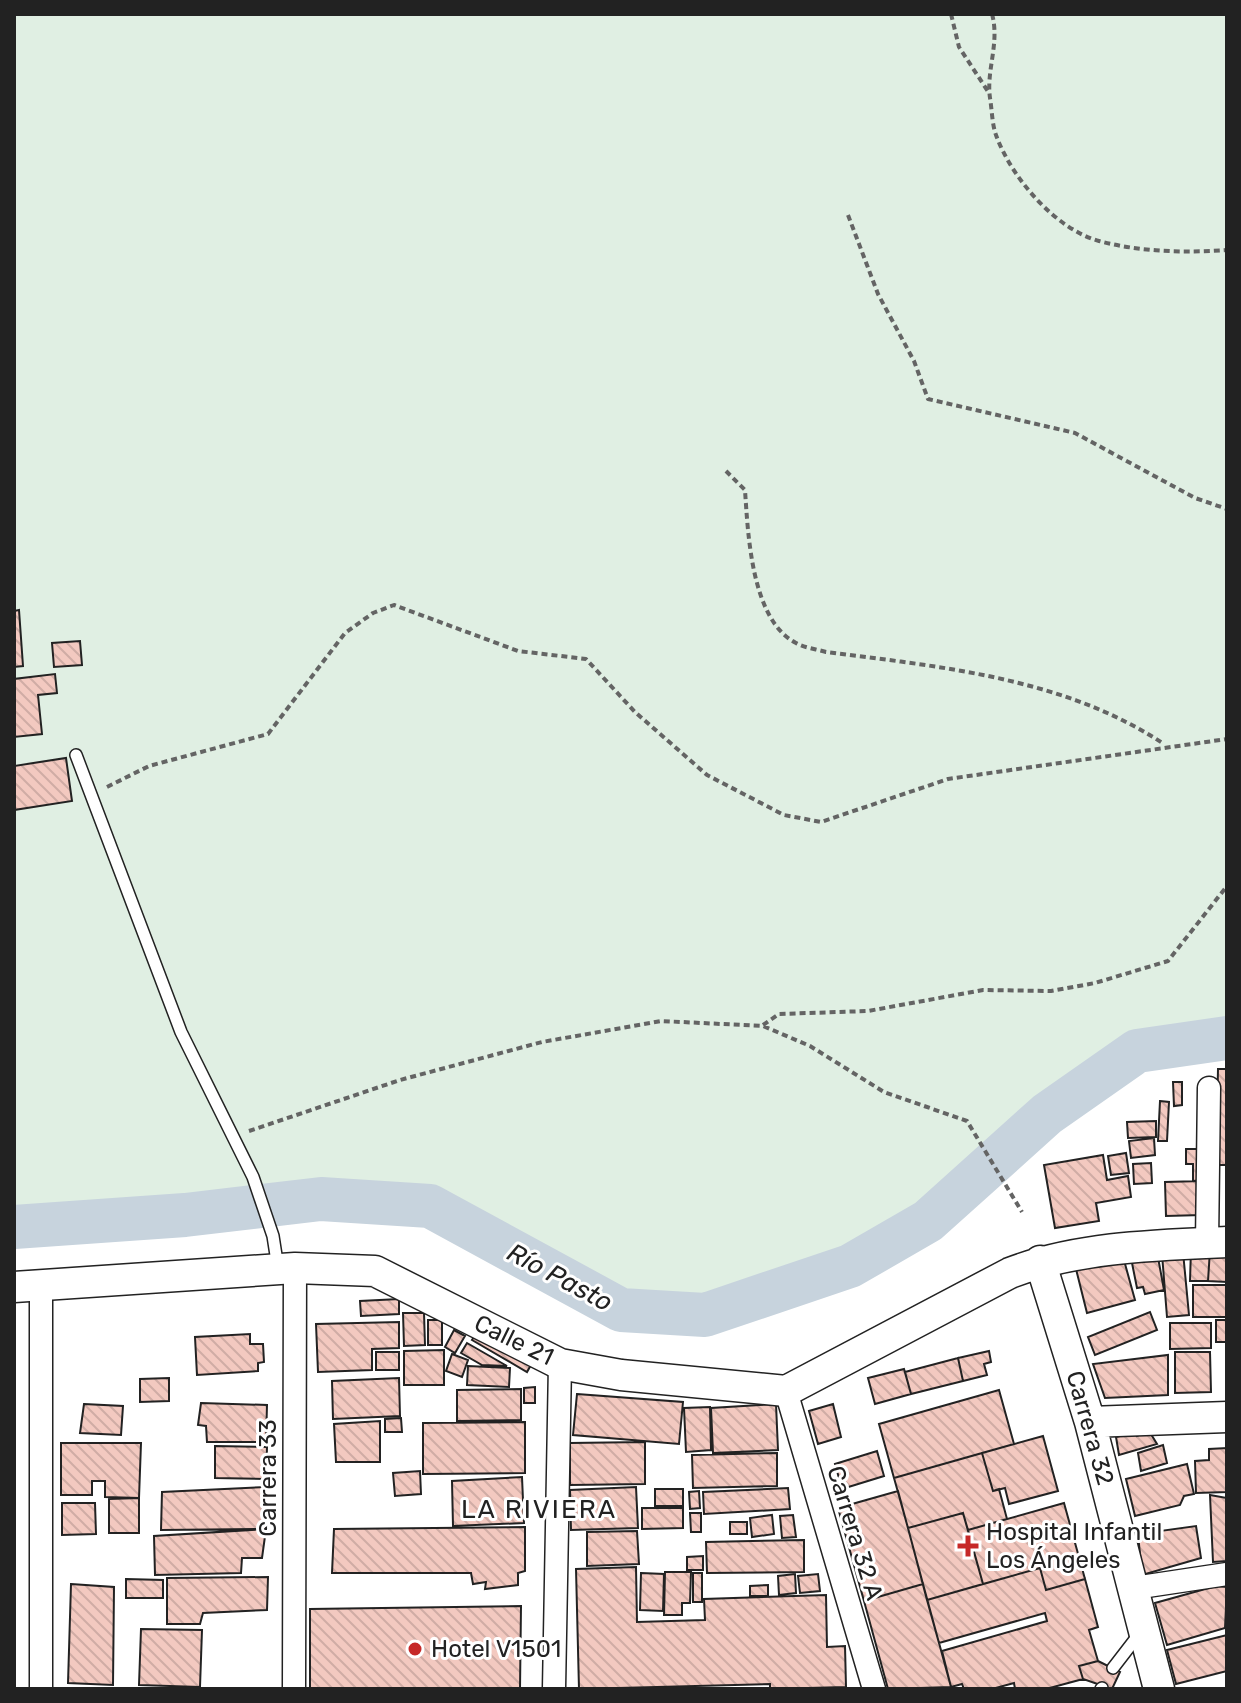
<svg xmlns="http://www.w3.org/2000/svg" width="1241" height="1703" font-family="Rubik,sans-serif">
	<defs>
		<pattern id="building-back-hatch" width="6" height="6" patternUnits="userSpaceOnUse" patternTransform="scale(2)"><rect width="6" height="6" fill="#f3c9c0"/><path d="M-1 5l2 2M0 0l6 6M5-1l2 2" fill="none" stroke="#d0aca5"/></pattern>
	</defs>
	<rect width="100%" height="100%" fill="#fff"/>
	<path fill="#e0efe3" stroke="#6f6f6f" stroke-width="2" d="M14,14h1213v1024l-79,12 -101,64 -119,107 -78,45 -145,49 -84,-5 -191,-104 -109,-7 -136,16 -171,12z"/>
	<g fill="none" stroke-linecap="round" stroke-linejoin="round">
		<path stroke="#c7d3dd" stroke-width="44" d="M14,1227l171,-12 136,-16 109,7 191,104 84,5 145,-49 78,-45 119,-107 90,-63 90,-13"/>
	</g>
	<path fill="url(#building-back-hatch)" stroke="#222" stroke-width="2" d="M19,610l4,56 -9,1v-56z
		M80,641l2,24 -28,2 -2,-24z
		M55,674l2,19 -19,2 4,39 -28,3v-58z
		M66,758l6,43 -58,9v-44z
		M1218,1069h9v96h-11z
		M1173,1082h9v23l-8,1z
		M1160,1101l9,1 -2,39h-9z
		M1156,1121v16l-28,1 -1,-16z
		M1154,1138l1,17 -24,3 -2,-17z
		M1186,1149h16v31l-9,1v-17h-7z
		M1126,1153l3,20 -18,2 -3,-19z
		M1103,1155l4,25 21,-4 3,21 -35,6 3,18 -44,7 -11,-63z
		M1151,1163l1,20 -18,1 -1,-20z
		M1202,1181v34l-36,1 -1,-34z
		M1191,1249l19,1 -2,31h-18z
		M1210,1250h17v32l-19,-1z
		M1157,1252l7,38 -19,4 -2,-7 -6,1 -6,-30z
		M1183,1252l6,63 -22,2 -5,-63z
		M1122,1253l13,47 -48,13 -12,-48z
		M1193,1285h34v32h-34z
		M399,1299v15l-38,2 -1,-15z
		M1150,1312l7,18 -62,25 -7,-18z
		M403,1313h21l1,32 -21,1z
		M428,1320h14v25h-14z
		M1216,1320h11v22h-11z
		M399,1322v26l-27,1v21l-54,2 -2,-48z
		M1170,1323h41v25l-41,1z
		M454,1330l11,6 -10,17 -10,-6z
		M478,1331l54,32 -5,9 -55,-32z
		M250,1334v10h13l1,18 -6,1v8l-61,4 -2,-38z
		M467,1343l40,23 -25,-1 -21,-12z
		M444,1350v35h-40v-34z
		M989,1351l2,11 -7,2 3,11 -24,6 -5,-23z
		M376,1352h23v18h-23z
		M1175,1352h35l1,40 -36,1z
		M452,1354l16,6 -6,17 -16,-6z
		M1168,1355v40l-63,3 -12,-34z
		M958,1358l5,23 -52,13 -6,-22z
		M468,1366l42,2 -1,19 -42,-2z
		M904,1369l7,25 -36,10 -7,-26z
		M169,1378v23l-29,1v-23z
		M399,1378l1,38 -67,3 -1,-38z
		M535,1387v16h-11v-15z
		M521,1389v31l-64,1v-31z
		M999,1390l15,54 -120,34 -15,-54z
		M577,1394l106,8 -4,42 -106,-9z
		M201,1403l66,2 -1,37h-59l-1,-16 -8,-1z
		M84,1404l39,2 -2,29 -41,-2z
		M776,1404l2,46 -65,3 -2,-45z
		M833,1404l8,33 -23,7 -9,-33z
		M710,1407l1,43 -25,2 -2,-44z
		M401,1418l1,14h-17v-13z
		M380,1421v41h-44l-2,-38z
		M525,1422v51l-102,1v-51z
		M1149,1431l8,13 -38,11 -3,-18 20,-5 1,4z
		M1043,1436l15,55 -49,13 -4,-16 -12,3 -11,-38z
		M645,1442v42l-75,1v-42z
		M61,1443h80l-2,55 -34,-1v-16h-13v14h-31z
		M1163,1445l4,18 -26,8 -3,-18z
		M215,1446l52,1 -1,32 -51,-1z
		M1227,1448v44l-31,1 -1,-32 14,-1v-11z
		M877,1451l7,25 -42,13 -7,-25z
		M777,1453v33l-84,2 -1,-33z
		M982,1453l11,38 6,-2 8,30 -39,11 -5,-17 -55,15 -14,-50z
		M1187,1464l7,30 -10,2 -4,9 -45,11 -9,-37z
		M420,1471l1,23 -26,2 -2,-23z
		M522,1477l2,46 -71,3 -1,-45z
		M267,1487l-1,42 -105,1 1,-38z
		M636,1487l2,41 -67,2 -1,-40z
		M788,1488l2,21 -86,5 -1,-22z
		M655,1489h28v17h-28z
		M699,1491l1,17 -10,1 -1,-17z
		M898,1491l25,93 -59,17 -26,-93z
		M1210,1495l17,3v63l-14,1z
		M139,1498v35h-30v-34z
		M62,1503h33l1,31 -34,1z
		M1064,1503l21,76 -39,11 -6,-22 -57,16 -15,-54z
		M642,1508h41v20l-41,1z
		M690,1513h11v19h-10z
		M963,1513l20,71 -56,16 -19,-72z
		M772,1515l2,19 -22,3 -2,-19z
		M793,1515l3,22 -14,1 -2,-22z
		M730,1522h17v12h-17z
		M1196,1526l5,32 -59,17 -4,-41z
		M525,1527v44l-7,2v12l-33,4 1,-7 -13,2 -2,-11h-139l2,-44z
		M266,1529l-4,29h-20l-1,15 -86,2 -1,-39z
		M637,1531l2,33 -52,2v-34z
		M804,1540v32l-97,1 -1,-31z
		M703,1556v14h-16v-13z
		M636,1567l1,55 68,-2 -1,-21 122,-4 1,52 18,-1 1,41 -76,2v-5l-191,5 -3,-120z
		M1040,1568l6,22 39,-11 13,48 -9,3 9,31 -19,5 4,13 -37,10h-31l-1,-6 -22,6h-28l-2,-5 -11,3 -9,-36 105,-30 -2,-8 -106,30 -12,-43z
		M665,1572h26l-1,31h-8v12h-18z
		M641,1573l23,1 -1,37 -23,-1z
		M693,1573h9v29h-9z
		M795,1574l1,19 -17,2 -1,-19z
		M818,1574l2,17 -20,2 -2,-17z
		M268,1577l-1,33 -64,3 -3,11h-33v-46z
		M126,1579l37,1v18h-37z
		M71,1584l43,3 -1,98 -45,-2z
		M923,1584l28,103 -63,2 -24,-88z
		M768,1585v11h-18v-10z
		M1216,1586l11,1 -2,41 -58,17 -12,-42z
		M521,1606l-1,83h-210v-80z
		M141,1629l61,1 -2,57 -61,-2z
		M1227,1635v36l-51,13 -9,-34z
		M1098,1661l22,11 -8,17 -29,-10 -4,-13z"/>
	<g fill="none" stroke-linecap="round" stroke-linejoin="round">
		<g stroke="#222" stroke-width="14">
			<path id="lane" d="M76,755l105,277 72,145 20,59 5,32
				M1113,1668l27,-35
				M1101,1689l1,-1"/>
		</g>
		<g stroke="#222" stroke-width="25">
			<path id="street" d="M1207,1243l2,-155
				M786,1391l88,298
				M1134,1588l93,-14
				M41,1689v-404
				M294,1689l1,-421
				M554,1689l6,-325"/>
		</g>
		<g stroke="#222" stroke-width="33">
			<path id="secondary" d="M1040,1261l50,161 69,267
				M14,1287l281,-19 80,3 185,93 61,11 165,16 224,-118c67,-26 145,-28 217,-31
				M1090,1422l137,-5"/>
		</g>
		<path stroke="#646464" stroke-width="4" stroke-dasharray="6 4" stroke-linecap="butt" d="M951,14l8,33 30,46
			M992,14c8,29 -6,56 -2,84 2,12 2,26 6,37 15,42 59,94 103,106 41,11 87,12 128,9
			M848,215l30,79 36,67 14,38 147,34 120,65 32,11
			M726,471l19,19c3,43 6,130 51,153 9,5 20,6 30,9 117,15 238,26 338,92
			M107,787l42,-21 119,-32 77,-101 28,-20 21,-8 124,46 68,8 49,53 72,63 77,40 37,7 127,-43 279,-40
			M763,1025l16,-11 89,-3 115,-21 68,1 44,-8 73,-22 59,-75
			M249,1131l151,-51 142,-38 119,-21 102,5 47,20 74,46 83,29 55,91"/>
		<use href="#lane" stroke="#fff" stroke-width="11"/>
		<use href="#street" stroke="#fff" stroke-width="22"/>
		<use href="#secondary" stroke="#fff" stroke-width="30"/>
	</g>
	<g fill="#c62828" stroke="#fff" stroke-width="3">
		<path d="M964 1534h8v8h8v8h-8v8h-8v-8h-8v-8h8z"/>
		<circle cx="415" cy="1649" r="8"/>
	</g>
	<g text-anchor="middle" stroke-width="6" stroke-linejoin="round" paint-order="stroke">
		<g font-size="24" fill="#222" stroke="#fff">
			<text transform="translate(514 1340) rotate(26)" y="8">Calle 21</text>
			<text transform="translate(1090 1428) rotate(74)" y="8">Carrera 32</text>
			<text transform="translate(268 1478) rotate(-90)" y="8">Carrera 33</text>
			<text transform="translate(855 1533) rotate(73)" y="8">Carrera 32 A</text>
		</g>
		<g font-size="24" fill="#222" stroke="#fff" text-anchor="start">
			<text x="986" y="1540">Hospital Infantil<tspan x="986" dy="28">Los Ángeles</tspan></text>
			<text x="431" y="1657">Hotel V1501</text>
		</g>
		<g font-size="26" font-style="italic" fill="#222" stroke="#fff">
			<text transform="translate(560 1277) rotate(28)" y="9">Río Pasto</text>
		</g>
		<g font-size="26" letter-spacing="2" fill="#222" stroke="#fff">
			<text x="539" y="1518">LA RIVIERA</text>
		</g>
	</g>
	<rect width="1241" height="1703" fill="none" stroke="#222222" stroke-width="32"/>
</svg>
